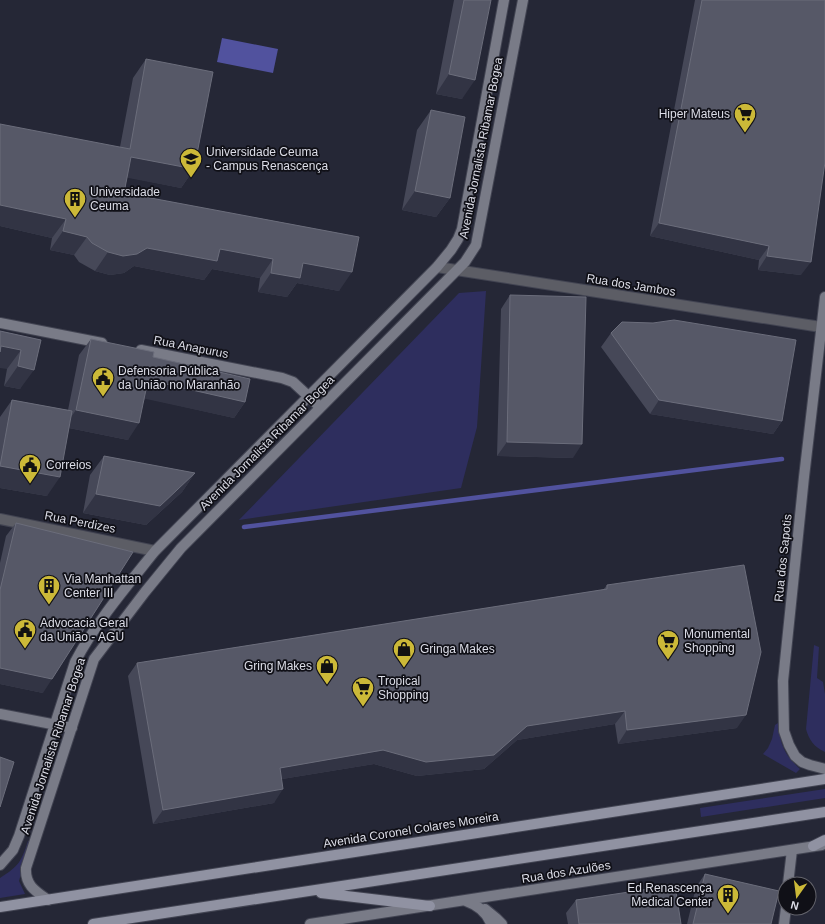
<svg xmlns="http://www.w3.org/2000/svg" width="825" height="924" font-family="Helvetica,sans-serif">
	<rect width="100%" height="100%" fill="#252736"/>
	<path fill="#2e2e5e" d="M486,291l-9,136 -16,61 -222,32 220,-227z
		M814,645l5,2 -2,31 6,4 2,12v58c-11,-5 -16,-12 -19,-23z
		M778,723c3,22 5,30 22,46l-4,4 -33,-19 5,-6 4,-9 3,-14z
		M825,789v9l-124,19 -1,-9z
		M28,841h2l-11,40 6,13 -25,4v-20c19,-12 21,-16 28,-37z"/>
	<path fill="#51529e" d="M222,38l56,11 -5,24 -56,-11z"/>
	<g fill="none" stroke-linecap="round" stroke-linejoin="round">
		<path stroke="#51529e" stroke-width="4.5" d="M244,527l538,-68"/>
		<g stroke="#424452" stroke-width="12">
			<path id="street" d="M437,267l384,60
				M0,519l155,32"/>
		</g>
		<g stroke="#424452" stroke-width="12">
			<path id="secondary" d="M825,297l-21,180 -21,204 1,50 5,14 6,11 7,6 8,3 15,4
				M0,323l102,20
				M141,350l141,28 11,4 27,25
				M0,714l72,14
				M0,865l13,-15 6,-14 56,-174c21,-40 52,-76 80,-111l282,-284 14,-17 7,-11 4,-10 42,-229
				M788,884l4,-34
				M48,900c-13,-9 -23,-15 -22,-32l68,-209 51,-67 36,-44 284,-286 11,-17 47,-245
				M466,901c11,4 21,11 25,23
				M485,909l11,9 6,6
				M310,924l512,-79
				M784,924l2,-16"/>
		</g>
		<g stroke="#424452" stroke-width="12">
			<path id="primary" d="M813,846l12,-6
				M321,893l109,13
				M0,907l825,-128
				M93,924l732,-112"/>
		</g>
		<use href="#street" stroke="#5c5d65" stroke-width="10"/>
		<use href="#secondary" stroke="#797b87" stroke-width="10"/>
		<use href="#primary" stroke="#9092a2" stroke-width="10"/>
	</g>
	<path fill="#464858" d="M454,0h37l-29,99 -26,-5z
		M695,0h130l-24,275 -43,-5 1,-10 -109,-24z
		M146,59l48,110 -13,19 -54,-11 -3,16 235,44 -20,54 -42,-8 -10,14 -29,-5 2,-14 -48,-9 -8,11 -70,-14 -10,7 -14,2 -15,-4 -16,-9 -5,-7 -24,-5 2,-12 -52,-12 120,-79 13,-69z
		M431,110l19,88 -14,19 -34,-7 15,-80z
		M510,295l63,163 -76,-2 4,-147z
		M0,331l41,9 -21,49 -16,-3 3,-17z
		M611,333l171,88 -9,13 -123,-20 -49,-67z
		M91,339l62,18 92,45 -11,16 -89,-20 -17,42 -59,-12 -22,68 -47,-8v-71l12,-17 56,10 11,-55z
		M104,456l91,17 -13,19 -36,33 -63,-12 7,-38z
		M16,523l27,170 -43,-9v-121l6,-27z
		M607,585l130,143 -119,16 -3,-20 -98,16 -33,29 -67,7 -43,-12 -92,15 -8,24 -121,21 -25,-148 9,-13 466,-73z
		M705,874l66,50h-84l9,-37z
		M576,900l105,24h-113l-2,-11z"/>
	<path fill="#323444" d="M449,74l26,6 -13,19 -26,-5z
		M131,157l63,12 -13,19 -63,-12z
		M415,191l35,7 -14,19 -34,-7z
		M0,205l66,14 -14,19 -52,-12z
		M659,223l110,23 -10,14 -109,-24z
		M63,231l24,6 -13,18 -24,-5z
		M147,248l73,1 53,10 -13,19 -48,-9 -8,11 -70,-14 -10,7 -14,2 -15,-4 13,-19z
		M767,256l44,6 -10,13 -43,-5z
		M303,263l49,9 -13,19 -42,-8 -10,14 -29,-5 13,-19z
		M1,346l20,4 -14,19 -7,-1v-20z
		M18,366l16,4 -14,19 -16,-3z
		M148,380l97,22 -11,16 -97,-21z
		M659,400l123,21 -9,13 -123,-20z
		M76,410l63,13 -11,17 -64,-13z
		M507,442l75,2 -9,14 -76,-2z
		M0,466l60,11 -13,19 -47,-8z
		M195,473l-13,19 -36,33 -63,-12 13,-19z
		M0,668l52,11 -9,14 -43,-9z
		M625,711l-10,13 -98,16 -33,29 -67,7 -43,-12 -104,17 10,-13 247,-42z
		M746,715l-9,13 -119,16 9,-14z
		M283,789l-9,14 -121,21 10,-14z"/>
	<path fill="#565867" stroke="#6b6d7b" d="M464,0h27l-16,80 -26,-6z
		M702,0h123v162l-14,100 -44,-6 2,-10 -110,-23z
		M146,59l67,13 -19,97 -63,-12 -7,36 235,44 -7,35 -49,-9 -3,15 -29,-5 2,-14 -53,-10 -3,12 -70,-13 -10,6 -14,2 -15,-4 -16,-9 -5,-6 -24,-6 3,-12 -66,-14v-81l130,25z
		M431,110l34,7 -15,81 -35,-7z
		M510,295l76,2 -4,147 -75,-2z
		M674,320l122,20 -14,81 -123,-21 -48,-67 11,-11 31,1z
		M0,331l41,9 -7,30 -16,-4 3,-16 -20,-4 -1,6z
		M91,339l63,13 -1,5 97,22 -5,23 -97,-22 -9,43 -63,-13z
		M12,400l60,11 -12,66 -60,-11z
		M104,456l91,17 -35,33 -64,-12z
		M16,523l117,29 -81,127 -52,-11v-78z
		M744,565l17,87 -15,63 -119,15 -2,-19 -98,15 -33,29 -68,7 -43,-12 -103,18 3,21 -120,21 -26,-147 470,-74v-4z
		M0,757l14,5 -14,45z
		M705,874l74,17 -8,33h-78z
		M675,885l6,39h-102l-3,-24z"/>
	<defs>
		<g id="supermarket-pin" transform="scale(1.15)"><path d="M0 17L-7.5 6A9.5 9.5 0 1 1 7.5 6Z" fill="#ccb938" stroke="#101017"/><path d="M-6-5.5h2.5l.6 2H6L4.5 2H-2.5L-4.4-4H-6ZM-1.5 3.2a1.3 1.3 0 1 0 .1 0ZM3 3.2a1.3 1.3 0 1 0 .1 0Z" fill="#111"/></g>
		<g id="university-pin" transform="scale(1.15)"><path d="M0 17L-7.5 6A9.5 9.5 0 1 1 7.5 6Z" fill="#ccb938" stroke="#101017"/><path d="M0-5L7-2L0 1L-7-2ZM-4 1L0 2.5L4 1V4Q0 6-4 4Z" fill="#111"/></g>
		<g id="building-pin" transform="scale(1.15)"><path d="M0 17L-7.5 6A9.5 9.5 0 1 1 7.5 6Z" fill="#ccb938" stroke="#101017"/><path d="M-4-6H4V6H1V3H-1V6H-4ZM-2.5-4.3h1.7v1.8h-1.7ZM.8-4.3h1.7v1.8H.8ZM-2.5-1h1.7V.8h-1.7ZM.8-1h1.7V.8H.8Z" fill="#111"/></g>
		<g id="civic-pin" transform="scale(1.15)"><path d="M0 17L-7.5 6A9.5 9.5 0 1 1 7.5 6Z" fill="#ccb938" stroke="#101017"/><path d="M-.6-6.5H3V-4.5H.6V-3L4-1V1h2V6H-6V1h2V-1L-.6-3ZM-1.2 2.5V6h2.4V2.5Z" fill="#111"/></g>
		<g id="shop-pin" transform="scale(1.15)"><path d="M0 17L-7.5 6A9.5 9.5 0 1 1 7.5 6Z" fill="#ccb938" stroke="#101017"/><path d="M-5-2.5h2.3a2.7 3.5 0 0 1 5.4 0H5L5.5 6h-11ZM-1.5-2.5h3a1.5 2.3 0 0 0-3 0Z" fill="#111"/></g>
	</defs>
	<g fill-rule="evenodd">
		<use href="#supermarket-pin" x="745" y="114"/>
		<use href="#university-pin" x="191" y="159"/>
		<use href="#building-pin" x="75" y="199"/>
		<use href="#civic-pin" x="103" y="378"/>
		<use href="#civic-pin" x="30" y="465"/>
		<use href="#building-pin" x="49" y="586"/>
		<use href="#civic-pin" x="25" y="630"/>
		<use href="#supermarket-pin" x="668" y="641"/>
		<use href="#shop-pin" x="404" y="649"/>
		<use href="#shop-pin" x="327" y="666"/>
		<use href="#supermarket-pin" x="363" y="688"/>
		<use href="#building-pin" x="728" y="895"/>
	</g>
	<g text-anchor="middle" stroke-width="3.5" stroke-linejoin="round" paint-order="stroke">
		<g font-size="12" fill="#dcdde7" stroke="#101017" text-anchor="start">
			<text x="730" y="118" text-anchor="end">Hiper Mateus</text>
			<text x="206" y="156">Universidade Ceuma<tspan x="206" dy="14">- Campus Renascença</tspan></text>
			<text x="90" y="196">Universidade<tspan x="90" dy="14">Ceuma</tspan></text>
			<text x="118" y="375">Defensoria Pública<tspan x="118" dy="14">da União no Maranhão</tspan></text>
			<text x="46" y="469">Correios</text>
			<text x="64" y="583">Via Manhattan<tspan x="64" dy="14">Center III</tspan></text>
			<text x="40" y="627">Advocacia Geral<tspan x="40" dy="14">da União - AGU</tspan></text>
			<text x="684" y="638">Monumental<tspan x="684" dy="14">Shopping</tspan></text>
			<text x="420" y="653">Gringa Makes</text>
			<text x="312" y="670" text-anchor="end">Gring Makes</text>
			<text x="378" y="685">Tropical<tspan x="378" dy="14">Shopping</tspan></text>
			<text x="712" y="892" text-anchor="end">Ed Renascença<tspan x="712" dy="14">Medical Center</tspan></text>
		</g>
		<g font-size="12" fill="#dcdde7" stroke="#101017">
			<text transform="translate(481 148) rotate(-79)" y="4">Avenida Jornalista Ribamar Bogea</text>
			<text transform="translate(631 285) rotate(9)" y="4">Rua dos Jambos</text>
			<text transform="translate(191 347) rotate(11)" y="4">Rua Anapurus</text>
			<text transform="translate(267 443) rotate(-45)" y="4">Avenida Jornalista Ribamar Bogea</text>
			<text transform="translate(80 522) rotate(11)" y="4">Rua Perdizes</text>
			<text transform="translate(783 558) rotate(-84)" y="4">Rua dos Sapotis</text>
			<text transform="translate(53 746) rotate(-72)" y="4">Avenida Jornalista Ribamar Bogea</text>
			<text transform="translate(411 830) rotate(-9)" y="4">Avenida Coronel Colares Moreira</text>
			<text transform="translate(566 872) rotate(-9)" y="4">Rua dos Azulões</text>
		</g>
	</g>
	<g transform="translate(797 896) rotate(194)"><circle r="19" fill="#101017" stroke="#62626a"/>
	<path d="M0-3L7 15L0 10L-7 15Z" fill="#ccb938"/>
	<text y="-6" font-size="11" font-weight="bold" text-anchor="middle" fill="#dcdde7">N</text>
	</g>
</svg>
